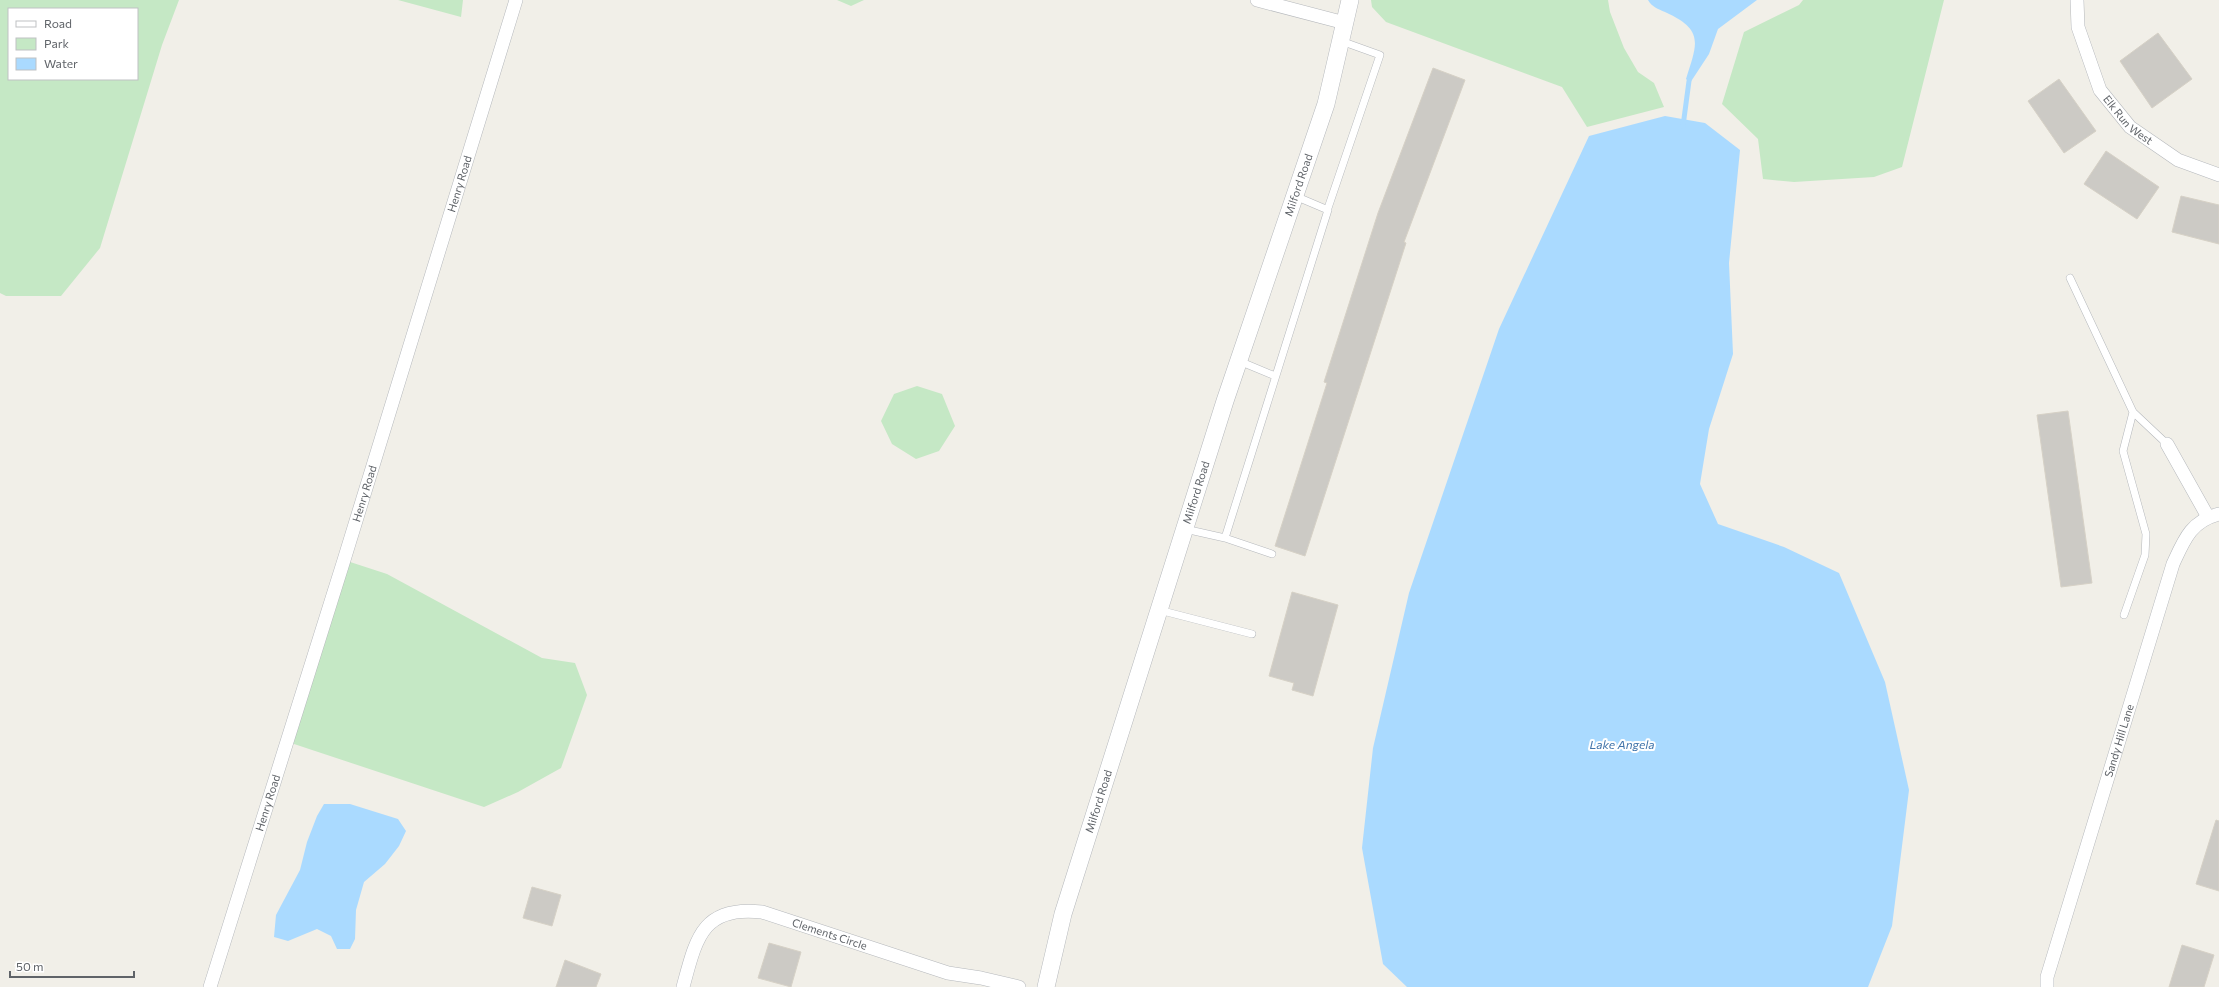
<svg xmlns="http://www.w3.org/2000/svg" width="2219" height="987" font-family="Commissioner,sans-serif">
	<rect width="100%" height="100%" fill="#f1efe8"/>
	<path fill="#c5e8c5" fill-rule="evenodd" d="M0,0h179l-17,45 -62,203 -39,48h-55l-6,-3zM9,9h128v70h-128z
		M398,0h65l-2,17z
		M837,0h27l-13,6z
		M1371,0h237l2,12 14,36 14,24 16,11 10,24 -77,20 -25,-40 -176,-65 -14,-15z
		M1803,0h141l-42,167 -28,10 -80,5 -31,-3 -5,-40 -36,-35 22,-72 55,-27z
		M917,386l25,8 13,32 -16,25 -23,8 -24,-15 -11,-23 13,-27z
		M344,560l43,14 155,84 33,5 12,32 -26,73 -43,24 -34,15 -196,-65z"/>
	<path fill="#aadaff" d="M1648,0h109l-39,29 -9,25 -19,29 -4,-4c11,-35 19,-49 -21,-67 -7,-3 -13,-5 -17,-12z
		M1665,116l40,7 35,27 -11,113 4,91 -24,75 -9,55 18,40 66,23 55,26 46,109 24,108 -17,136 -24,61h-461l-24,-23 -21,-116 11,-100 36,-155 90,-264 90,-193z
		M324,804h26l48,15 8,12 -7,15 -14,18 -21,18 -8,28 -1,29 -5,10h-13l-6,-13 -14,-7 -29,12 -14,-4 2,-22 24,-45 7,-28 10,-26z"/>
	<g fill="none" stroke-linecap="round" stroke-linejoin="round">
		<path stroke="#aadaff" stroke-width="5" d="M1683,126l6,-45"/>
	</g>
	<path fill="#cccac5" stroke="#d6d1c6" d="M2158,33l34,46 -40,29 -32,-47z
		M1433,68l32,12 -61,162 2,1 -101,313 -30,-10 52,-163 -3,-1 54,-169z
		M2059,79l37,52 -32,22 -36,-52z
		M2106,151l53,36 -22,32 -53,-35z
		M2181,196l38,9v39l-47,-12z
		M2068,411l24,172 -31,4 -24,-172z
		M1292,592l46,13 -25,91 -21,-6 2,-7 -25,-7z
		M2216,820l3,1v70l-23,-7z
		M532,887l29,8 -9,31 -29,-8z
		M769,943l32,9 -10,35 -33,-9z
		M2182,945l32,10 -10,32h-35z
		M565,960l36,14 -5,13h-40z"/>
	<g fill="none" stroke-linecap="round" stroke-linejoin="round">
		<g stroke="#b5b8bc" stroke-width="8">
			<path id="service" d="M1327,211l53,-156 -39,-14
				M2070,278l63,134 34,32
				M1239,361l36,15
				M1185,529l40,9 47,16
				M1225,538l103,-328 -33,-14
				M1159,610l93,24
				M2124,615l21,-60 1,-21 -23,-83 10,-39"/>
		</g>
		<g stroke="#b5b8bc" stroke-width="14">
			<g id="minor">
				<path d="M1257,0l88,23"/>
				<path id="s1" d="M2077,0l1,27 22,63 30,37 48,33 41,15"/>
				<path d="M2167,444l41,73"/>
				<path id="s2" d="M210,987l134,-427 172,-560"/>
				<path id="s3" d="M683,987c13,-48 19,-82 79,-75l186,61 33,5 38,9"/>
				<path id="s4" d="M2047,987v-10l126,-413c11,-24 18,-43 46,-50"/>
			</g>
		</g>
		<g stroke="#b5b8bc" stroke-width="18">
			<g id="tertiary">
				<path id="s5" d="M1046,987l17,-73 162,-513 101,-297 24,-104"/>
			</g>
		</g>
		<use href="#service" stroke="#fff" stroke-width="7"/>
		<use href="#minor" stroke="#fff" stroke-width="13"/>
		<use href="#tertiary" stroke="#fff" stroke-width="17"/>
	</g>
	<g text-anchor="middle" stroke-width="4" stroke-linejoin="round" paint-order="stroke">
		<g font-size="11" fill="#5f6368" stroke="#fff">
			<text dy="4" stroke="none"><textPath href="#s1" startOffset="135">Elk Run West</textPath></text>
			<text dy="4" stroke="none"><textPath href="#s2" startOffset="841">Henry Road</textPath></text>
			<text dy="4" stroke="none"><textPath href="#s5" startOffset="841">Milford Road</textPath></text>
			<text dy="4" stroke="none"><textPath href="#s5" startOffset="517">Milford Road</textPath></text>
			<text dy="4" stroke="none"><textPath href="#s2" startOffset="517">Henry Road</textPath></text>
			<text dy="4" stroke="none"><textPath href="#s4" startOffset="257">Sandy Hill Lane</textPath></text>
			<text dy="4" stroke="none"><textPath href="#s5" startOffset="193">Milford Road</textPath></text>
			<text dy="4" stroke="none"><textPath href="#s2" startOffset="193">Henry Road</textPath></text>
			<text dy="4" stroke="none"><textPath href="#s3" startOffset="196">Clements Circle</textPath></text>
		</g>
		<g font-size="12" font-style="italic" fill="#4174aa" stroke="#fff">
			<text x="1622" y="749">Lake Angela</text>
		</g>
	</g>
	<rect x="8" y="8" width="130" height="72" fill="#ffffff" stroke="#bfc1c3"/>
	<rect x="16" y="21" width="20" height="6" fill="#ffffff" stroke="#bfc1c3"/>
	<text x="44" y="28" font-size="12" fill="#5f6368">Road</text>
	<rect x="16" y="38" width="20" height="12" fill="#c5e8c5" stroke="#bfc1c3"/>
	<text x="44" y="48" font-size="12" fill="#5f6368">Park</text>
	<rect x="16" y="58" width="20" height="12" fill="#aadaff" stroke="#bfc1c3"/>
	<text x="44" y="68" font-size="12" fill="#5f6368">Water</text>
	<path d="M10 971v6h124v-6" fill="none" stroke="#5f6368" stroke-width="2"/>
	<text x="16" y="971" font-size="12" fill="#5f6368" stroke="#ffffff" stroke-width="3" paint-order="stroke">50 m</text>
</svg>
